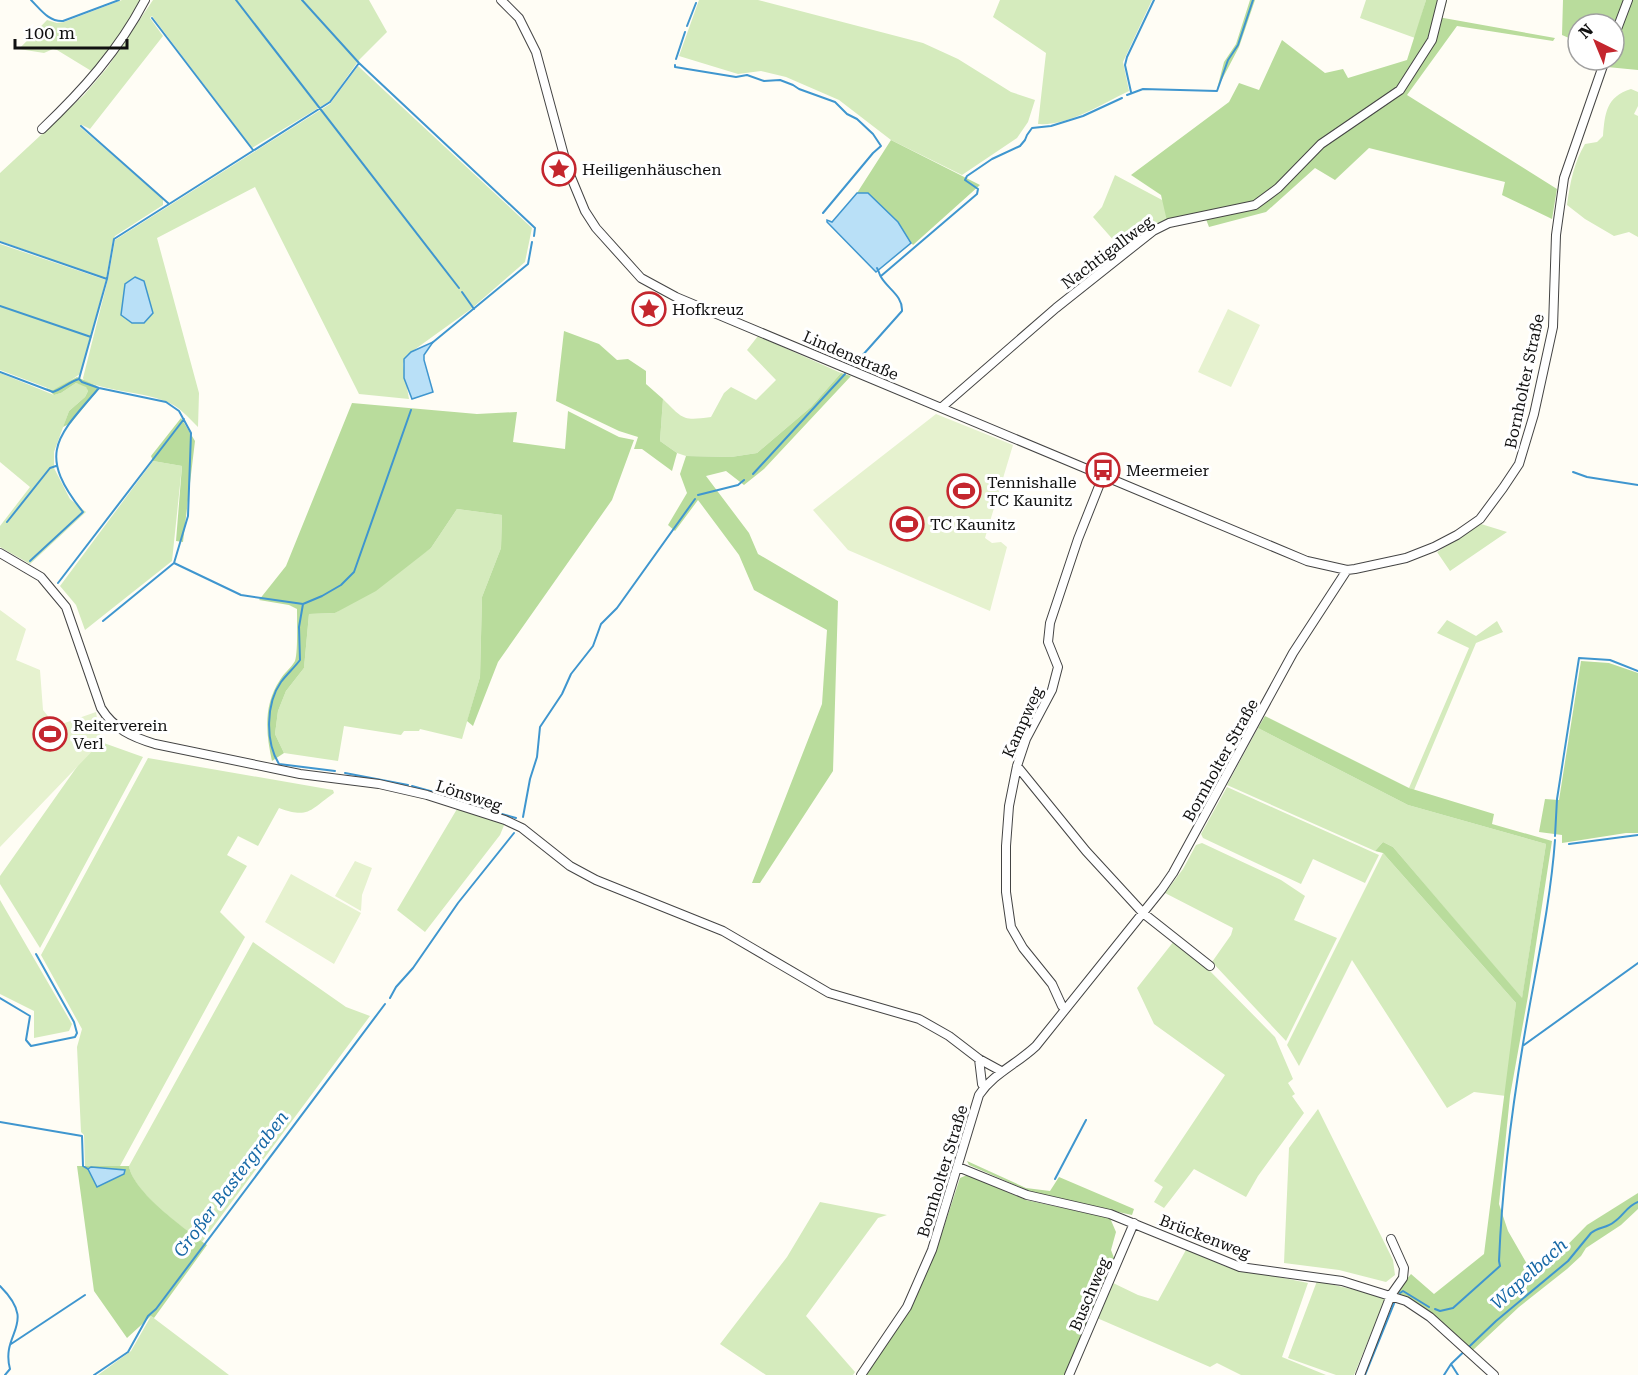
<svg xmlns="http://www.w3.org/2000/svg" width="1638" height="1375" font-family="'Roboto Serif',serif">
	<rect width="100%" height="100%" fill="#fffdf5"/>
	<path fill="#d5ebbd" d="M122,0h20l-8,14 -41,58 -36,-22 -4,-1 -9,4 -25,-4 28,-29 10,3 7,-1z
		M153,0h216l18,32 -28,28 -29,41 -78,47 -100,-132 -2,2 13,18 -73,93 -8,-4 -2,2 83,72v6l-48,31 -2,4 -7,39 -106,-38v-68l84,-78 23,-27z
		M699,0h59l165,43 35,16 53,33 24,8 -7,22 -11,16 -55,37 -71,-35 -52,-40 -53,-23 -25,-6 -23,3 -59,-18z
		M1000,0h152l-29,62 6,29c-28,13 -60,35 -91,33l8,-71 -53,-36z
		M1366,0h60l-11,38 -55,-20z
		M358,66l174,162 -7,34 -54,47 -64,46 -4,9 6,35 -50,-5 -104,-207 -98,51 42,155 -1,34c-10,-10 -19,-21 -33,-26 -26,-10 -55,-9 -81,-20l-1,-3 25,-99 7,-39 215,-136z
		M1631,89l7,3v14l-4,8 4,2v121l-9,-5 -15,4 -29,-17 -18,-14c3,-22 7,-43 18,-61l12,-2 6,-6c2,-23 3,-39 28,-47z
		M1115,175l49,26 3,20 -44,30 -30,-34 9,-10z
		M0,244l106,36 -26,94 -19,13 -8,3 -53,-20z
		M758,336l83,37 -30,34 -54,46 -26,4 -45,-1 -9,-3 -17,-12 3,-42c20,20 19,22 48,18l13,-24 7,-6 25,13 20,-20 -29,-30z
		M0,373l54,22 7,-2 15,-10 10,3 2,5 -3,6 -16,14 -15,41v16l16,31 16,13 -56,52 -30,-17v-21l30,-39 -30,-25z
		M153,461l29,5 -10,95 -87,69 -9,-25 -16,-19z
		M457,509l45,6 -1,33 -19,49 -2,80 -18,62 -42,-10 -1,2h-15l-3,4 -57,-9 -6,35 -54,-8 -9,-19 3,-23 8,-20 18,-23 5,-54 26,-1 96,-65z
		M1481,524l26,8 -57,39 -13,-19z
		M1447,620l29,16 21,-15 6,11 -27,11 -62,147 -5,-2 60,-140 -32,-15z
		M1258,728l150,77 138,39 -24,155 -129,-152 -10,-5 -8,9 -148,-66z
		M101,742l42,15 -103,191 -40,-64v-8l81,-115z
		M148,758l185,32 1,3c-24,17 -25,26 -55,15l-21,38 -20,-10 -11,19 20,11 -27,46 25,25 -125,229h-35l-1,-31 -3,-3 -4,-85 5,-18 -41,-74z
		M1227,787l152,68 -14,28 -52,-24 -12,25 -98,-46 -2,-4z
		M457,809l48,14 -5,12 -75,97 -28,-22z
		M1202,843l79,37 24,16 -11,24 43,18 -51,103 -74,-79 19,-27 2,-7 -68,-35 18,-24 13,-24z
		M1383,853l133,150 -10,93 -32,-4 -27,16 -95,-148 -53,106 -12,-21z
		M0,900l72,124 -3,7 -35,7v-27l-34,-17z
		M1174,941l33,27 68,69 18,42 -5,4 7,11 -3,2 12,17 -46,63 -12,21 -52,-28 -30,39 -10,-6 9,-15 -9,-6 71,-106 -71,-51 -17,-36z
		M253,942l93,65 24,9 -168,226c-20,-15 -70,-51 -73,-76z
		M1318,1109l75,151 2,15 -9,7 -47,-12 -55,-7 5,-115z
		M820,1202l67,13 -9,3 -72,98 49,56 -2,3h-87l-46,-31 67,-87z
		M1187,1248l37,18 84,17 -26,74 44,18h-85l-24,-12 -7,4 -113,-49 14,-36 27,13 20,6z
		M1317,1281l69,16 -32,78h-18l-48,-17z
		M151,1316l78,59h-131l33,-24z"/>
	<path fill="#b9dc9c" d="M1250,0h5l-16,47 -22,42 7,-27 12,-18z
		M1426,0h21l-3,12 -6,-2v7l117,21 -2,3 -96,-15 -50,69 150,94 -5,30 -48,-23 -2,-1 3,-13 -136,-34 -34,32 -20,-12 -49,44 -57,15 -5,-13 -37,7 -6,-26 -30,-20 98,-73 10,-19 20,7 23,-50 43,33 18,-4 5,9 59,-18z
		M1563,0h62l-11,28v-4h-36v18l-16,-7z
		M1632,0h6v70l-31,-3 3,-7h4v-12z
		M891,140l89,45 -67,60 -45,-52h-11z
		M564,331l35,13 18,16 11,-1 18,12v13l17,15 -3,42 17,12 -5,18 -30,-22h-8l4,-12 -19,-6 -63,-30z
		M841,373l10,3 -87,93 -20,16 -18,-14 -20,5 43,57 9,21 80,47 -5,170 -73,112h-8l70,-179 5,-74 -73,-40 -15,-35 -41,-55 -23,31 -7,-6 19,-32 -7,-19 6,-18 45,1 26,-4 54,-46z
		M77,377l20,9 1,4 -27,33 -8,4 6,-16 16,-14 3,-6 -2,-4 -10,-4 -15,10 -7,2 -8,-7 7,2z
		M352,403l125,11 40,-2 -4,30 52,7 3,-38 51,26 15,3 -22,60 -114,162 -25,64 -6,-5 13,-44 2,-80 19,-49 1,-33 -45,-6 -26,39 -55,43 -41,22 -26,1 -5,54 -18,23 -8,20 -3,23 9,19 -12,8c-6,-27 -9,-56 8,-81 4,-7 11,-12 15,-19 3,-8 2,-41 2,-52l-8,-4 -30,-5 27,-34z
		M181,418l14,23 -12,101 -7,-1 6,-75 -29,-5 -2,-5z
		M1581,661l28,2 29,10v160h-12l-64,10v-8l-23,-3 6,-33 14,1z
		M1265,716l144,72 85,26 -2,10 60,17 -24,155 -18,100 -11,108 9,27 27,47 52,-53 51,-32v16l-17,16 -35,23 -5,8 -14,13 -48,38 -47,44 -37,-35 -39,-24 15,-18 23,20 50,-40 32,-251 -133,-150 -8,-2 8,-9 10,5 129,151 24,-154 -138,-39 -150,-77z
		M967,1161l59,27 24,3 9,-14 75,32 -2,6 -96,-21 -67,-29z
		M77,1166h52c4,26 56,63 78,79l-53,73 -3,-2 -24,22 -33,-47z
		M967,1175l59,25 84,18 6,14 -5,18 3,8 -48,117h-200l45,-66 25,-58 24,-73z"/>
	<path fill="#e6f2cf" d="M1228,309l32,16 -29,62 -33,-15z
		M936,414l77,31 -28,93 7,5 9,-1 6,5 -17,64 -142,-61 -35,-40z
		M0,610l26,19 -10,31 24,10 3,40 13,16 40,-14 5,30 -101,105z
		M355,861l17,7 -10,27 -1,16 -26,-15z
		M291,874l70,39 -27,51 -69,-42z"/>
	<path fill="#b9e0f7" stroke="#3f96cf" stroke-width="1.5" d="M857,193h11l30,29 13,21 -35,29 -49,-50v-2l5,2z
		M135,277l9,4 9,32 -9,10h-12l-11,-8 4,-31z
		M433,342l-9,13v5l9,32 -21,7 -8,-21v-19l7,-7z
		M91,1167l34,3 -1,4 -27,13 -9,-18z"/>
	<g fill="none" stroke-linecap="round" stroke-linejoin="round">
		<path stroke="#3f96cf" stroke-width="2" d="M31,0c10,10 18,22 32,21l56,-21
			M236,0l223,288
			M302,0l57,63 176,165 -1,8
			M152,18l101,132
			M687,26l9,-23
			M676,59l9,-27
			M675,65v2l61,10 11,-2 17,6 16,-1 13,5 6,4 36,13 12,12 10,5 16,15 8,12 -8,7 -50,60
			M1131,92l-6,-27 2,-8 27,-57
			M1127,95l16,-6 74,2 11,-31 10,-15 15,-45
			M81,126l87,77
			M0,242l107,37
			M881,276l96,-82 1,-5 -13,-9 2,-4 25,-17 28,-13 5,-6 2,-5 5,-7 19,-2 32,-10 39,-18
			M462,292l12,17
			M0,306l91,31
			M432,343l96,-79 4,-22
			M853,366l49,-55c1,-15 -14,-22 -21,-34 -2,-3 -2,-6 -4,-9
			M0,372l53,20c9,-3 16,-10 26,-13
			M1573,472l14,5 51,8
			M753,474l92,-100
			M698,495l40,-10 6,-5
			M7,522l43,-54 6,-2
			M30,561l53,-49c-47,-59 -26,-75 16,-124
			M174,563l67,32 62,9 19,-8 19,-11 13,-13 57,-162
			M58,583l126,-164
			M303,604l-4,23 1,33c-6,8 -13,14 -19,22 -15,21 -16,60 -2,82l56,7
			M103,621l71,-58 14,-47 3,-83 -12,-22 -13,-9 -67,-14 -17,-6 -3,-3 28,-100 7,-40 216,-137 29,-39
			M345,773l63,12
			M412,786l36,10
			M455,795l8,8 53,15
			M523,817l7,-38 7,-22 3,-30 22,-33 9,-20 22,-28 8,-22 16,-16 78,-109
			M1555,836l2,-37 22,-141 31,2 28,11
			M1569,844l69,-9
			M0,998l30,18 -4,24 5,6 44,-9 2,-4 -3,-11 -38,-68
			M390,998l6,-11 17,-19 45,-65 56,-70
			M1524,1045l114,-82
			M0,1122l82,14 1,30 5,3
			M1055,1179l31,-59
			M0,1286c39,39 0,46 10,83l-5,6
			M1400,1293l3,-2 26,16
			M1435,1309l5,2 13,-3 47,-42 -1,-5c3,-72 12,-146 24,-217 11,-68 27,-135 32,-204
			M11,1344l74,-49
			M1451,1364l7,11
			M94,1375l34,-23 20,-36 8,-7 229,-305
			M1365,1375l30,-74
			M1444,1375l7,-11 45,-43 72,-60 23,-28c7,-6 16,-5 23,-11 9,-6 13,-16 24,-20"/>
		<g stroke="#444" stroke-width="10">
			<path id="street" d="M501,0l18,18 17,34 32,118 17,41 11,17 45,50 35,19 631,264 40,9 8,-1 51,-11 28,-11 23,-12 23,-16 23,-31 16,-24 15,-50 19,-87 3,-92 8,-57 41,-118
				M1614,37l14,-37
				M42,129c40,-38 77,-79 103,-129
				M942,407l114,-99 97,-77 16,-8 86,-18 23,-17 43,-44 79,-54 32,-50 10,-40
				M0,553l41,24 25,30 35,101c13,21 31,29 54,36l145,30 79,10 48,11 78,25 17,8 48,38 26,14 127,51 106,62 90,26 30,17 30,23 22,12
				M1017,766l69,85 57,62 67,53
				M1065,1009l-3,-3 -10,-22 -29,-36 -12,-21 -5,-35v-46l3,-40 8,-40 9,-27 26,-49 6,-23 -10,-25 2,-19 28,-84 25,-63
				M979,1059l3,25 2,3
				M958,1167l69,28 83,19 130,53 102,14 64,20 24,16 64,58
				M861,1375l46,-68 25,-57 47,-155c15,-22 38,-31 57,-49l126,-157 11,-16 120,-220 54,-83
				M1069,1375l65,-152
				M1360,1375l31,-80 12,-17 1,-10 -13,-29"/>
		</g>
		<use href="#street" stroke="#fff" stroke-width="8"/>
	</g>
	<defs>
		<g id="sight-ring" transform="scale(1.725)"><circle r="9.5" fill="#fff" stroke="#c4262e" stroke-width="1.5"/><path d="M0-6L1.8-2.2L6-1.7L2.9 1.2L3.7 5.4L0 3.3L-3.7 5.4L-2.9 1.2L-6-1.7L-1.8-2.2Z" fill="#c4262e"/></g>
		<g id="bus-ring" transform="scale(1.725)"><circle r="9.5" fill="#fff" stroke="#c4262e" stroke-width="1.5"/><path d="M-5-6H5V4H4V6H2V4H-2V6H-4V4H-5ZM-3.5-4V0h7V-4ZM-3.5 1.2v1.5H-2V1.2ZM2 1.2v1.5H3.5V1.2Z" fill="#c4262e"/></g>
		<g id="stadium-ring" transform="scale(1.725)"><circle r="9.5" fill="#fff" stroke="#c4262e" stroke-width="1.5"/><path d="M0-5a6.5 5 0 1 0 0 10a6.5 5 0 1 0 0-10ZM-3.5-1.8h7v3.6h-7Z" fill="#c4262e"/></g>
	</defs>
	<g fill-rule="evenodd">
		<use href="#sight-ring" x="559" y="169"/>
		<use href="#sight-ring" x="649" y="309"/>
		<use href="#bus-ring" x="1103" y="470"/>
		<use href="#stadium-ring" x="964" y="491"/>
		<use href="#stadium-ring" x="907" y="524"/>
		<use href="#stadium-ring" x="50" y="734"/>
	</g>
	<g text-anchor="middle" stroke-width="6" stroke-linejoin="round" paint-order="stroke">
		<g font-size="16" fill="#111" stroke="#fff" text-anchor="start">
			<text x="582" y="175">Heiligenhäuschen</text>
			<text x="672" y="315">Hofkreuz</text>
			<text x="1126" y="476">Meermeier</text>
			<text x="987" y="488">Tennishalle<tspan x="987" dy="18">TC Kaunitz</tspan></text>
			<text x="930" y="530">TC Kaunitz</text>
			<text x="73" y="731">Reiterverein<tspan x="73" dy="18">Verl</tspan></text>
		</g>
		<g font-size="16" fill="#111" stroke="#fff">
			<text transform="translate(1107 252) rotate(-37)" y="6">Nachtigallweg</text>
			<text transform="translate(851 355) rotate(23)" y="6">Lindenstraße</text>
			<text transform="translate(1524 381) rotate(-78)" y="6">Bornholter Straße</text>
			<text transform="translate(1022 722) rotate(-66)" y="6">Kampweg</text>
			<text transform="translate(1220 760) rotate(-61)" y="6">Bornholter Straße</text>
			<text transform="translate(469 795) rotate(18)" y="6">Lönsweg</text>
			<text transform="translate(942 1171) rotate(-73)" y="6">Bornholter Straße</text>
			<text transform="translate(1205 1236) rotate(21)" y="6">Brückenweg</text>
			<text transform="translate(1089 1294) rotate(-67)" y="6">Buschweg</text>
		</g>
		<g font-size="18" font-style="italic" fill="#1768a6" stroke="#fff">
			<text transform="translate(231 1184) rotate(-53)" y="6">Großer Bastergraben</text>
			<text transform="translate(1529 1274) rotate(-42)" y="6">Wapelbach</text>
		</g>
	</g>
	<g transform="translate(1596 42) rotate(317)"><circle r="28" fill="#ffffff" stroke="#a0a0a0" stroke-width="1.5"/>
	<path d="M0-4.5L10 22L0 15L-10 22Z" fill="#c4262e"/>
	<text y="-9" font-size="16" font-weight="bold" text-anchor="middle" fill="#111111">N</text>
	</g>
	<path d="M15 39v9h112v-9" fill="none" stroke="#111111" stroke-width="3"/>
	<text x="24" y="39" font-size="18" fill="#111111" stroke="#ffffff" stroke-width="4.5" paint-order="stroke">100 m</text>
</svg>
